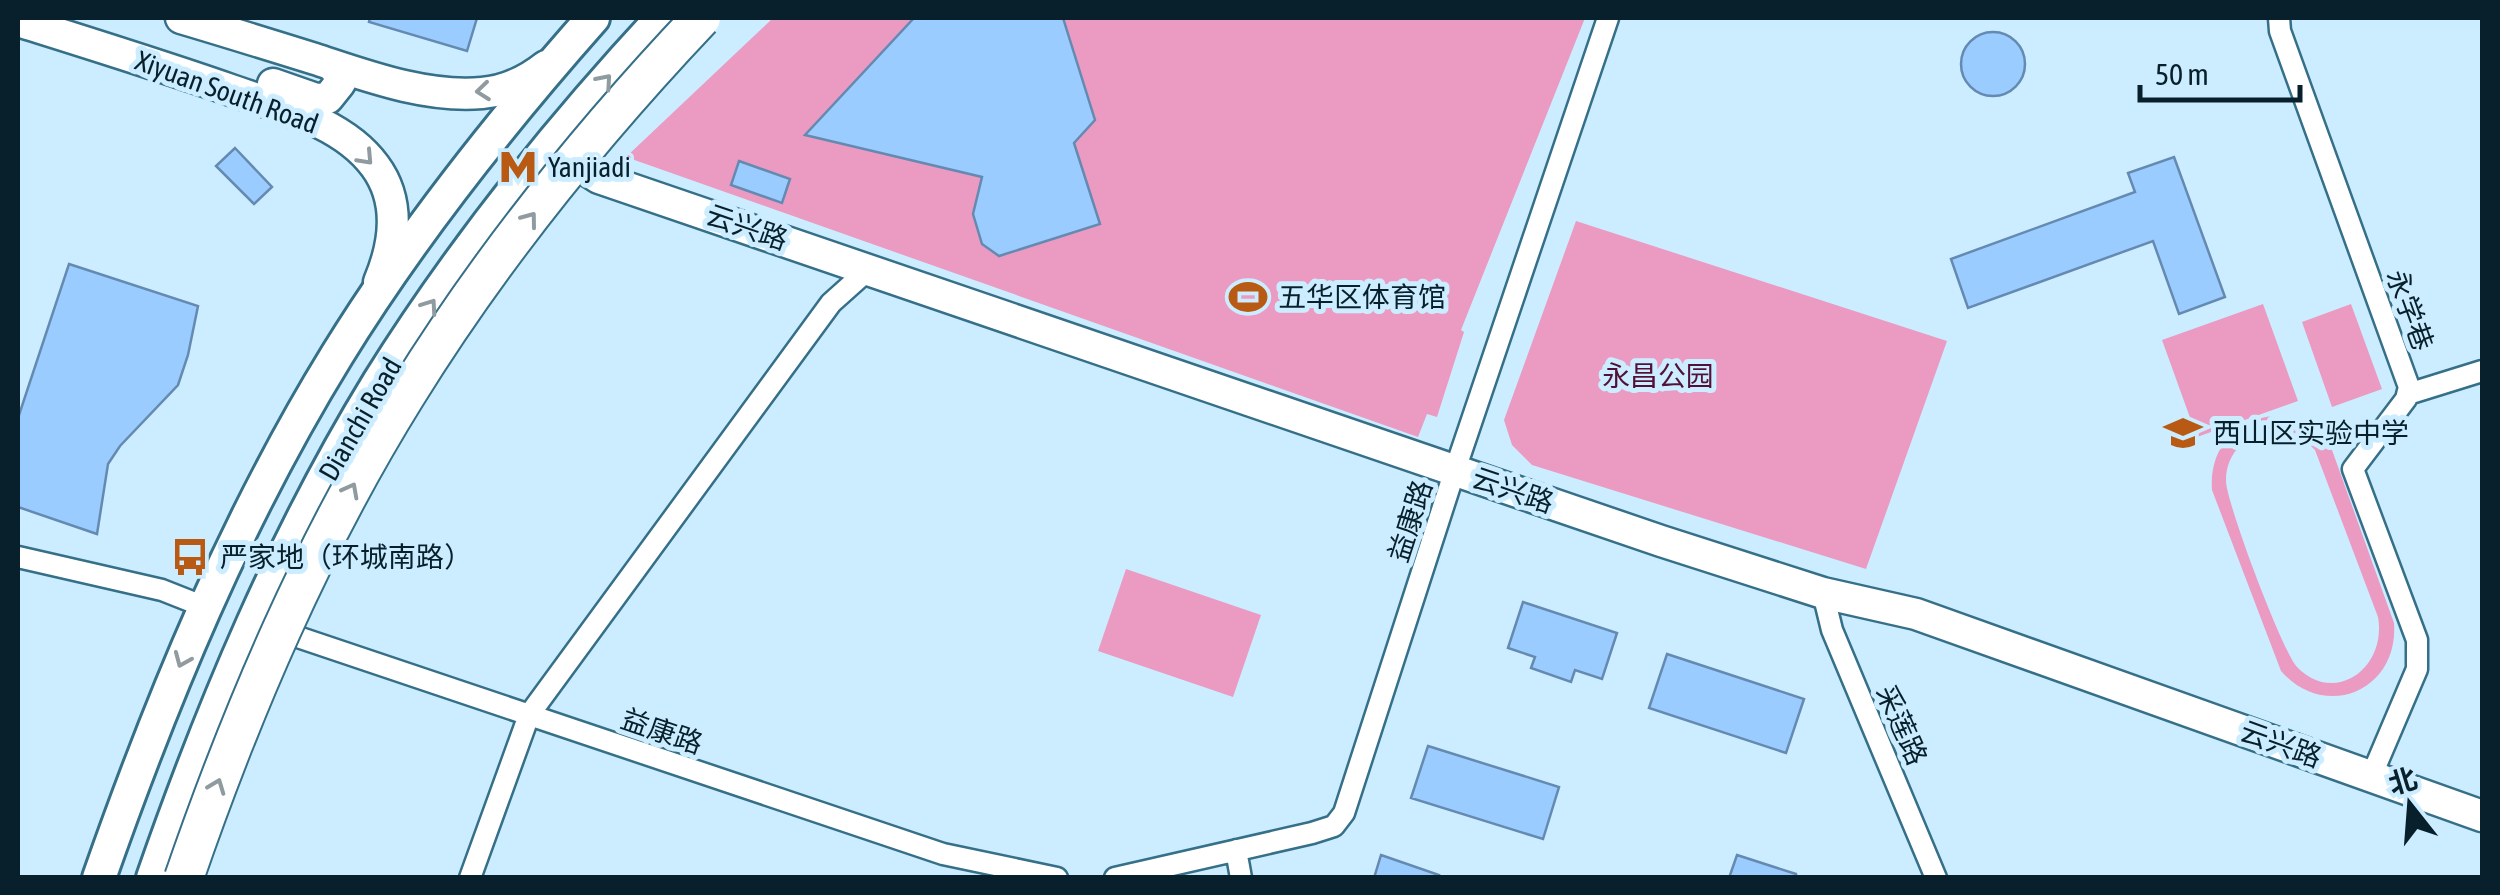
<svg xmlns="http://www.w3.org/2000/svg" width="2500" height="895" font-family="'Asap Condensed','Noto Sans SC',sans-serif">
	<rect width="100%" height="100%" fill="#cbedff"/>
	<path fill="#eb9bc1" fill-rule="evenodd" d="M773,18h812l-124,312 3,2 -27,85 -10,-3 -9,23 -792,-280z
		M1576,221l371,120 -81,228 -334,-104 -20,-20 -8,-25z
		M2263,304l35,97 -101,36 -35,-97z
		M2351,304l31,85 -50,18 -30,-85z
		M2274,416c26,1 44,12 58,34l62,173c5,67 -68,99 -113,48l-69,-181c-3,-40 22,-71 62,-74zM2275,430l29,9 11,11 63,167c9,51 -43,89 -81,50 -14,-14 -72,-167 -71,-187 0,-28 22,-48 49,-50z
		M1126,569l135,46 -28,82 -135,-46z"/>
	<path fill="#9bccff" stroke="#658ab1" stroke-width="2.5" d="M370,18h107l-10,33 -98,-29z
		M914,18h149l32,102 -21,23 26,81 -101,32 -17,-12 -9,-30 9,-37 -177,-42z
		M1961 64a32 32 0 1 1 64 0a32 32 0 1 1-64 0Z
		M235,148l37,39 -18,17 -38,-38z
		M2174,157l51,140 -46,17 -26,-73 -185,67 -17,-49 184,-67 -7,-19z
		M739,161l51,18 -8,24 -51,-18z
		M69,264l129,42 -10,49 -10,30 -58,61 -12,18 -11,70 -79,-27v-89z
		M1523,602l94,31 -15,46 -27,-9 -4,12 -40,-14 4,-11 -27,-9z
		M1667,654l137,45 -18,54 -137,-45z
		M1428,746l131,41 -16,52 -132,-41z
		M1381,855l58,20 -1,3h-64z
		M1737,855l59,19v4h-67z"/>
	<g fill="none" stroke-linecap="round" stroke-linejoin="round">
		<g stroke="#366f88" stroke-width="25">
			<path id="street" d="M2279,18l1,13 129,356 -3,12 -53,70 64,171v29l-46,108
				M2408,394l74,-23
				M18,557l144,33 43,17
				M1823,593l9,37 104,248
				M274,629l669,225 114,24
				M1236,850l5,28
				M470,878l59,-163 302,-412 38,-34
				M1115,878l197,-45 22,-7 10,-13 111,-343 153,-452"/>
		</g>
		<g stroke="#366f88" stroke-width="35">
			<path id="secondary" d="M181,18c44,13 89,27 134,41 52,17 111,39 167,34 24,-2 45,-12 64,-27
				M18,21c70,22 141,44 210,68 50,18 114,32 147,77 26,35 20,78 4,116
				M273,84l43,15 12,-1 12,-15 -3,-13 -6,-5
				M555,150l44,28 1062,363 162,52 93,21 566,202"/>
		</g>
		<g stroke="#366f88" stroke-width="38">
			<path id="primary" d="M99,878c64,-182 137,-359 238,-523 74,-120 163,-232 256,-337
				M153,878c60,-172 131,-341 226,-496 81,-130 179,-252 283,-364"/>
		</g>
		<use href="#street" stroke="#fff" stroke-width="20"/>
		<use href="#secondary" stroke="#fff" stroke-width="30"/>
		<use href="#primary" stroke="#fff" stroke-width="32"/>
		<g stroke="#366f88" stroke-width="42" stroke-linecap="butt">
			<path id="highway-bridge" d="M184,878c58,-168 128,-332 222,-483 84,-136 186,-262 295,-377"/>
		</g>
		<use href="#highway-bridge" stroke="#fff" stroke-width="38"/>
	</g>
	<defs><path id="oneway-chevron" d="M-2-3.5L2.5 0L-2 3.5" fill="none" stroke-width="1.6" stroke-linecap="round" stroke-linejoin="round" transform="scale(2.5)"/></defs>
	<g stroke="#909ba0">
		<use href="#oneway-chevron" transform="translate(605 81) rotate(-49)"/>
		<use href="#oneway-chevron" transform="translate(483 91) rotate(174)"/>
		<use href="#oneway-chevron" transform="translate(366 158) rotate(47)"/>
		<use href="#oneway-chevron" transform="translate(530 219) rotate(-53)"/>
		<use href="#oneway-chevron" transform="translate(430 306) rotate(-55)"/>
		<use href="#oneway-chevron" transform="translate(351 490) rotate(-62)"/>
		<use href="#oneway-chevron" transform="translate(182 660) rotate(113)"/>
		<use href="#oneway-chevron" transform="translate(217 786) rotate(-69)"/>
	</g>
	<defs>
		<g id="metro-bare" transform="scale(3)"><path d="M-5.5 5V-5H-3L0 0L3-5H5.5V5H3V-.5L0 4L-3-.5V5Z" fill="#b95a14" stroke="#cbedff" stroke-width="2.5" paint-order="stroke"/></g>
		<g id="stadium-bare" transform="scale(3)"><path d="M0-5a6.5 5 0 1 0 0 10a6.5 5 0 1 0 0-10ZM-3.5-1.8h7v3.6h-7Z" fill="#b95a14" stroke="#cbedff" stroke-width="2.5" paint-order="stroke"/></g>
		<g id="school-bare" transform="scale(3)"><path d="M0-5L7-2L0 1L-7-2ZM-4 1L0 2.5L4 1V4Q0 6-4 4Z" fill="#b95a14" stroke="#cbedff" stroke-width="2.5" paint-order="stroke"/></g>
		<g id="bus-bare" transform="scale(3)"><path d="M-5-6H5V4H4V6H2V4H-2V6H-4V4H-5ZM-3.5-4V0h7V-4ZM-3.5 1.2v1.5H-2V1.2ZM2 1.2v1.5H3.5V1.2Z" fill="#b95a14" stroke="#cbedff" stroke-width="2.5" paint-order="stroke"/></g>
	</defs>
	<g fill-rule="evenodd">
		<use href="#metro-bare" x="518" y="167"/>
		<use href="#stadium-bare" x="1248" y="297"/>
		<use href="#school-bare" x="2183" y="433"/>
		<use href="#bus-bare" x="190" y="557"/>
	</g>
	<g text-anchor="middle" stroke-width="10" stroke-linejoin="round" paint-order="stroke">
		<g font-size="28" fill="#08202b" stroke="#cbedff">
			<text transform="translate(227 92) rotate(20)" y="10">Xiyuan South Road</text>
			<text transform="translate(747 227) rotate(19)" y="10">云兴路</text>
			<text transform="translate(2410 310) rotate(70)" y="10">永学巷</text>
			<text transform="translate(360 419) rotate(-60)" y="10">Dianchi Road</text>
			<text transform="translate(1513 490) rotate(19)" y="10">云兴路</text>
			<text transform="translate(1410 521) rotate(-72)" y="10">益康路</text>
			<text transform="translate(1902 725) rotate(66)" y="10">采莲路</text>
			<text transform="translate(662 731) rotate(19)" y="10">益康路</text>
			<text transform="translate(2281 744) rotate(20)" y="10">云兴路</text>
		</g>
		<g font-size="28" fill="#08202b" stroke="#cbedff" text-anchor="start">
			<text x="548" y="177">Yanjiadi</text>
			<text x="1278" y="307">五华区体育馆</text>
			<text x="2213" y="443">西山区实验中学</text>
			<text x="220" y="567">严家地（环城南路）</text>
		</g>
		<g font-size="28" fill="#530f36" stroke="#cbedff">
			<text x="1658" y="386">永昌公园</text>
		</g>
	</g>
	<rect width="2500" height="895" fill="none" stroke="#08202b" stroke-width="40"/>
	<g transform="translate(2410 805) rotate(343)" stroke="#cbedff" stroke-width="8" paint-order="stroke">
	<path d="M0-8L18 38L0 25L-18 38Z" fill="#08202b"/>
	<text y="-15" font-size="28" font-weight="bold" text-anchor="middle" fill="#08202b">北</text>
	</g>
	<path d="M2140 85v15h160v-15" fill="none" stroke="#08202b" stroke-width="5"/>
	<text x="2155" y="85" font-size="30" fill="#08202b" stroke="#cbedff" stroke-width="8" paint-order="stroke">50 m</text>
</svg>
